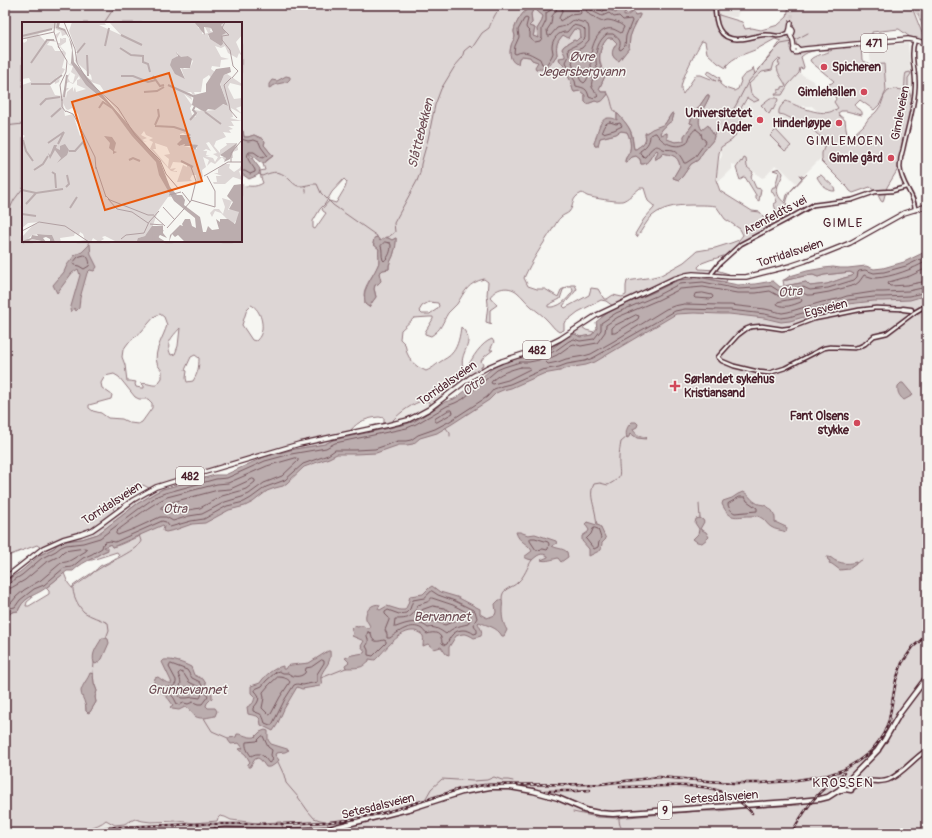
<svg xmlns="http://www.w3.org/2000/svg" width="932" height="838" font-family="Pangolin,sans-serif">
	<rect width="100%" height="100%" fill="#f6f6f2"/>
	<filter id="ink" filterUnits="userSpaceOnUse"><feTurbulence type="fractalNoise" baseFrequency=".025" numOctaves="2"/><feDisplacementMap in="SourceGraphic" scale="8" xChannelSelector="R" yChannelSelector="G"/><feConvolveMatrix kernelMatrix="1 2 1 2 8 2 1 2 1" color-interpolation-filters="sRGB"/></filter>
	<g filter="url(#ink)">
		<path fill="#e9e6e3" d="M718,5h23v3l-3,5 -1,4h-4l-13,-2 -2,-2z
			M908,43l4,44 -26,4 -2,-27 -13,1 -2,-18z
			M788,53l12,16 -1,4 14,8 8,11 6,-4 11,20 -9,5h-10l-7,-7h-13l-7,-2h-5l-8,7 1,3 2,2 5,1 6,4 10,3 20,12 5,12 -8,11 -24,24 -15,-15 -6,-2 -10,11 -3,1 -14,-11 -12,-2 -5,-1v1l1,2v2l-9,9 -5,3 -3,-2 1,-11 6,-13 -2,-9 20,-40 10,-8 -1,-7v-6l11,-11 14,-10 5,-5z
			M424,400l5,2 1,6 -15,9 -20,5 -2,-2 9,-9 15,-9z
			M220,816l5,1 6,3 26,3 27,-1 48,11h-273l35,-7 8,-3 4,-3 9,5 20,-6 8,2 8,1 27,-1 17,2 14,-1 9,-4z"/>
		<path fill="#ddd6d5" stroke="#947a80" fill-rule="evenodd" d="M5,5h543v3l-6,1 -5,-2 -1,3 7,6 -1,5 -5,8 1,9 -5,-2 2,-8 -7,-2 4,-3 -1,-9 2,-4 -3,-2c-7,2 -15,16 -16,23 0,3 1,3 1,6 -1,3 -3,6 -4,9 -2,7 -1,16 7,18l1,-6 3,-2 8,1 2,3 6,2 -2,5v2h11l10,-14c-1,-10 -1,-12 6,-20l5,2 6,-8 7,1v7l-2,1 -3,3 -2,-1 -10,6 -2,3 4,6 -1,2 -6,2 1,2 4,5v4c1,1 6,9 7,12 1,3 1,7 3,10l6,-1 5,4v7l2,2 8,-3c7,3 9,-2 13,-7l-1,-2h-6l-2,-3 7,-15c-9,-10 -8,-27 2,-36h4l5,5c-5,7 -7,13 1,18l11,-13 1,-11 3,-8 7,-14 -1,-1 -4,1 -1,-2 -2,-1 -8,4 -1,-1 8,-10h87v6l1,4 23,7 3,7 7,-1 9,2 7,-2 10,-3 9,-8 2,-12h120l4,5 11,28 -1,2 -13,-3 -11,-8 -27,3v9l-25,3 -4,4 18,-1 1,13 9,5 13,-1 2,27 -6,13 -6,6 -14,-10 -5,5c3,5 8,4 7,10l-16,-4h-5l-3,2 1,2 6,5 1,8 2,9h3l13,-12 5,-7 7,-6 5,-7 3,-9 4,-5 7,-2 8,1c3,-4 1,-11 3,-17l4,-1 1,2 -3,4v9l4,14 -1,11 -2,15 -9,39 -13,21 -4,15 -2,-1 -4,-8 -7,-6 -17,6 -3,-2 -2,-3 -27,-27 1,-1v-7l3,-8 -1,-5 -17,-15h-8l-7,-6 -8,-4 -5,-1c-1,-6 3,-9 7,-13 11,5 38,17 48,9l2,1 -1,-1 3,-2 -4,-6 2,-3c-1,-4 -6,-8 -8,-12l1,-3 3,-1 2,-2 -23,-19 -1,-2c5,-6 15,-5 22,-10 -11,0 -23,-1 -31,7l3,10 -1,2 -3,-1 -1,5 -11,12 -6,10h-6l-1,-2h3v-3l4,-1v-2l4,-1c-3,-7 -8,-11 -9,-19l3,-2 -2,-3 3,-2 -3,-1 -4,4 -2,7 -10,2 -13,12 2,10 8,6 -5,2 -7,-4 -6,10 4,5 -4,7 -6,16 -3,4 -11,7 -2,6 -3,27 4,11 32,20 8,1 5,7 11,-2 1,-3 -3,-10 3,-2 -2,-6 -4,-6 2,-3h2l4,-15 -6,-2 6,-2c1,2 3,3 4,5 0,3 -3,7 -4,10 -4,8 -1,15 6,20l2,-8 15,-17 -3,-3 5,2 3,-3 -17,18 -3,8 -3,17 -4,5 -23,13 -30,20 -17,5 -8,3 -4,4 1,2 17,1 13,4 -3,8 -23,-4 -25,2 -24,12 -40,17 -12,8v-1l-3,-1c-7,3 -14,6 -17,12l4,3 8,2 -2,3 -12,2 -5,-3c-11,4 -20,13 -31,17 21,-16 44,-31 67,-43l2,-2 -7,-5 -5,-1 -23,12 -14,11v7l-5,2c-5,-3 -7,-7 -11,-11 -5,-6 -12,-10 -17,-15 -5,-4 -9,-10 -14,-14 -9,-7 -21,-4 -27,5l7,8 -7,5v13l2,1 -6,-2 2,-18 -1,-9 1,-13 -4,-3c-16,4 -19,12 -27,25 -3,3 -6,6 -9,9 -6,10 -6,16 -17,23l-6,-2v-2l8,-13v-2h-4l-15,1 -13,12 -1,9 5,5 2,9 4,8 7,6 8,4c7,-3 8,-5 14,-9 4,-3 10,-5 13,-10 5,-6 7,-17 8,-25 18,17 -5,25 3,43l3,-2c5,-10 14,-25 25,-29l2,3 -4,8h3l-9,7 -3,4 2,4 -11,13 1,3 4,1 -10,7 2,-2 -1,-3c-2,0 -4,0 -7,1 -7,2 -20,12 -24,19l4,1 -3,2 -23,14 -9,3 -43,10 -18,3 -12,3 -8,4 -35,6 -27,8 -2,-1h-6l-6,2 -15,3 -8,4 -50,14 -1,4 1,2 -13,3 -8,4 -18,11 -39,30 -16,5 -17,2 -6,2 -5,5 -16,8 3,-8 -4,-3 -32,12zM23,23h218v107l2,1 1,6h4l6,-2 9,4 2,3 -1,3 9,11 -10,8 2,6 -5,1 1,7 2,5c-8,5 -14,3 -22,2v56h-218zM775,39l6,2 -12,17 -6,6 -5,7 -3,3 -2,-7 -1,4 -8,4 -4,5 1,1 -3,8 -4,2 -9,-3 -5,-4 1,-4 -3,1 2,-3 -11,-7 -2,3 9,7 -15,-6h-5l-13,19c-1,-2 -2,-4 -2,-6 0,-9 16,-39 21,-47l3,1 2,11 11,10 8,5h1l-1,-2c8,-10 20,-12 31,-17 6,-3 12,-7 18,-10zM707,95h2v2c-4,11 -15,21 -7,33l6,-4 6,10 -1,4 -10,12 -5,8 -7,4 -9,13 -3,3 -6,-2 7,-12c-2,-11 -8,-11 -18,-13l-1,3 -5,3h-1l4,-8 -2,-1c-7,4 -7,15 -16,14l-1,-5 -4,-3 -4,1 -6,6 -1,-1c0,-5 2,-5 4,-9 3,-6 1,-16 -2,-21l-6,-1 -5,3 -16,4 -3,8h-2l-1,-3c7,-13 2,-28 23,-23v-6h1c5,6 12,13 14,21 1,5 1,9 2,14h2c7,-5 11,-6 9,-16 6,-3 15,-5 19,-8 3,-3 5,-9 8,-12l2,1 -2,7c-3,1 -11,9 -12,12l1,2 6,-2 -1,6 9,3 10,-1 -1,-5 9,-12 -3,-1 2,-6zM344,179l3,3 -2,6 -9,15 -7,-2 -7,8 1,2 3,2 -11,16 -2,-1v-7l7,-12 5,-5 7,-12zM640,188h4l4,13 6,5v2l-10,11 -9,15 2,3c5,-7 9,-15 15,-21 13,-11 29,-11 45,-11 7,0 13,0 19,1l9,13 15,10 3,6 -4,5 -8,3 -16,5 -18,3 -13,11 -23,13 -8,2 -26,4 -1,5v9l-4,2 -9,-2 -6,4h-3l-6,-10 -7,-1 -2,7 -24,13 -2,-2c4,-6 10,-11 14,-17l-2,-4h-4l-3,1v1h4l1,4c-6,9 -14,17 -25,16v-2l12,-6 3,-9 4,-3 -6,3 -3,7 -13,-8h-8l-9,-3 -4,-8c7,-16 19,-34 28,-48 3,-4 5,-10 9,-13 2,-2 6,-3 8,-5 6,-7 1,-14 13,-19 2,1 3,2 5,3 6,2 29,6 35,5 5,-1 13,-9 18,-13zM377,237l3,4 6,-4 6,3 4,-2c0,6 -1,12 -3,18 -2,5 -4,7 -4,13l-6,1 -4,3 1,8 -2,3 -3,1 -1,4 1,3 1,5 -3,4 -4,6 -4,-3c0,-3 0,-6 -1,-9 0,-10 11,-21 14,-30 2,-3 0,-11 1,-16l-6,-5 1,-5zM429,302l9,1 1,3 -3,4 -5,3 -1,1h-8l-3,-3 3,-5zM251,305c10,4 14,22 9,31 -1,2 -3,4 -4,5l-4,-1 -10,-15 5,-16zM160,314l4,3 3,8c-3,11 -14,27 -10,38 1,3 3,5 5,8v7l-5,7c-6,1 -10,-3 -16,-1l3,2v2h-3l-5,-1 -1,-3 1,-2 -6,-1h-3l-2,-16 -3,-8 1,-7 5,-7 13,-11 14,-16zM180,328l-2,18 -3,8 -4,1c-6,-12 1,-18 9,-27zM195,355l4,3c0,9 -1,15 -6,23l-6,1 -1,-4 1,-7 -2,-1 6,-13zM114,374l5,3 16,20 4,2h9l4,4v5l-10,14 -4,2 -8,-1 -8,-4 -14,-1 -7,-5 -8,-2 -4,-3v-3l22,-6 1,-4 -10,-7 -1,-5 4,-7zM424,400l5,2 1,6 -7,6 -21,9 -3,-1h-4l-2,-2c9,-9 19,-16 31,-20zM379,417l5,1v5c-9,5 -24,12 -33,7 7,-9 17,-12 28,-13zM143,485l8,4 -1,2 -29,19 -5,2 -3,-3 3,-4z
			M593,5h26l-2,7 -2,1 -3,-3 -7,-2 -2,5 -8,-5z
			M912,5h5l3,5 3,-1 4,9v19l-10,-25z
			M770,98h7l1,2 -5,10 -1,-1 -3,5 -4,-4v-1l-4,-4z
			M776,130l15,16 -6,5 -15,-15z
			M744,158l2,1 1,8 6,5 -2,5 5,11 5,1 -2,12 -3,-2v-4l-11,-18 -5,3 -4,-12 5,-7 1,1z
			M821,175l13,12 1,4c-8,1 -15,-8 -18,-14l1,-1z
			M850,272l4,2 -2,2 -8,2 -17,6 -17,2 -4,-4 -22,4 -1,-6h4l17,-4 9,-1 5,2 6,-2z
			M927,277v556h-643l-3,-11 -24,1 -26,-3 -6,-3 -5,-1 -2,2 -1,3 -22,2 -17,-2 -27,1 -8,-1 -8,-2 -11,5 -9,1 -9,-5c-17,16 -77,13 -101,13v-215l7,-6 6,-1 4,-8 9,-7 1,2 -5,4 -1,4h3l20,-12v-3l-3,-3 18,-15 4,10 4,5c5,-4 11,-7 16,-11 5,-3 7,-7 12,-11 6,-3 15,-6 19,-11l-2,-3 -25,8h-3c6,-3 12,-7 19,-10l-4,-3 7,-3 1,3c10,-2 19,-8 28,-11v-15l175,-67 69,-16 103,-49 183,-80zM91,673l2,1 1,9 3,8 -2,6 1,5 -6,10 -4,-1 -2,-26 4,-6z"/>
		<path fill="#bbadae" stroke="#8e747a" d="M548,5h45l2,3 5,1 3,3 2,-4h4l6,5 2,-1 2,-7h12l-7,9v2h3l5,-4 3,3 5,-1v1l-7,14 -3,8 -1,11 -10,13c-10,-5 -7,-11 -2,-18l-5,-5h-4c-10,9 -12,27 -2,36l-7,15 2,3h6l1,2c-4,5 -6,10 -13,7l-8,3 -2,-2v-7l-5,-4 -6,1c-2,-3 -2,-7 -3,-10 -2,-6 -7,-10 -7,-16l-4,-5 -1,-3 6,-1v-2l-3,-6 2,-3 10,-6 2,1 3,-3 2,-1 -1,-7 -6,-1 -6,9 -5,-3c-7,8 -7,10 -6,20l-10,14h-11l-1,-2 3,-5 -6,-2 -2,-3 -8,-1 -3,2 -1,6c-8,-1 -9,-11 -7,-18 0,-3 3,-6 4,-9 0,-3 -1,-3 -1,-6 1,-7 9,-21 16,-23l3,2 -2,4 1,9 -3,3 6,2 -2,8 5,2 -1,-9 5,-8 1,-5 -7,-6 1,-3 5,2 6,-1z
			M286,76l4,1v2l-3,3 -10,2 -8,4v-4l3,-4 5,1z
			M707,95h2v2c-4,11 -15,21 -7,33l6,-5 6,11 -1,4 -10,12 -5,8 -7,4 -9,13 -3,3 -6,-2 7,-12c-2,-11 -8,-11 -18,-13l-1,3 -5,3h-1l3,-8 -1,-1c-7,4 -7,15 -16,14l-1,-5 -4,-3 -4,1 -6,6h-1c0,-5 2,-6 4,-10 3,-6 1,-16 -2,-21l-6,-1 -5,3 -16,4 -2,8h-3l-1,-3c4,-8 4,-26 16,-25 3,0 5,1 7,2v-6h1c5,6 11,12 13,19 2,5 1,10 3,16h2l7,-5 3,-5 -1,-5 7,-5 13,-5 7,-11 2,1 -2,7c-3,1 -11,9 -12,12l1,2 6,-2v6l8,3 9,-1v-5l9,-12 -3,-1 2,-6z
			M241,130l2,1 1,6h4l6,-2 9,4 2,2 -1,4 9,11 -6,4 -3,4 -4,-2 -11,-9v1l11,15 -1,5 -3,2 -7,3 -7,-5v4l-1,1z
			M377,237l3,4 6,-4 6,3 4,-2c0,5 0,10 -2,14 -1,7 -6,10 -5,17l-6,1 -4,3 2,8 -3,3 -3,1 -1,4c1,3 1,5 2,8l-3,4 -4,6 -4,-3c0,-4 -1,-9 0,-13 3,-9 9,-17 13,-26 2,-3 0,-11 1,-16l-6,-5 1,-6z
			M90,244l1,11 6,12 -3,4 -4,-1 -3,3 -7,25 -1,10 -3,3 -2,-3 -3,4 -1,-2 10,-35 -2,-6 -6,4 -15,20 -4,-8 11,-13 3,-7 8,-10 7,-3z
			M927,251v44l-17,5 -27,1h-9l-26,3 -8,4 -16,3 -34,10 -9,1 -17,-4 -26,-3 -9,-1h-8l-27,-1 -18,1 -81,48 -9,3 -18,3 -8,3 -17,3 -32,14 -8,2 -7,3 -7,7 -37,24 -15,9 -17,5 -7,6 -6,1h-8l-23,8 -21,1h-18l-8,4 -25,9 -17,16 -4,3 -8,2 -8,3 -14,11 -8,4 -16,4 -24,13 -13,1 -17,6 -9,2 -3,-1 1,-5 -1,-1 -48,21 -3,1 -2,-3 -6,3 1,1h3v2c-6,2 -10,5 -15,8 -8,4 -14,7 -20,13h-6c-7,5 -13,11 -20,16 -11,9 -22,8 -29,24l-6,1 -7,6v-3l1,-1 1,-3 -2,-1v-29l15,-9 20,-17 14,-7 4,-5 7,-2 17,-2 16,-5 39,-30 18,-11 8,-4 52,-14h10l39,-18 26,-7 35,-6 8,-4 56,-12 17,-4 9,-3 30,-19 9,-3 6,-4 34,-28 8,-4 17,-5h9l9,-2 7,-5 9,-3 14,-11 8,-3 5,3 12,-2 5,-7 -1,-6 10,-8 8,-5 40,-17 24,-12 25,-2 35,7 17,-1 18,-3 7,6 26,-5 4,4 17,-2 17,-6 8,-2 2,-2 -4,-2 -26,3 -6,2 -5,-2 -9,1 -17,4h-3l6,-4 17,-5 17,-3 9,-1 7,1h8l18,-2 8,3 9,-1 21,-6z
			M901,383h2l10,12 -9,5c-5,-4 -7,-8 -6,-14z
			M632,422h4l2,2 -1,3 -4,2c2,6 7,7 13,8l1,1 -1,1 -9,-1 -7,-5 -1,4 -2,1c-2,-6 0,-12 5,-16z
			M743,492c6,2 7,7 12,10 4,3 6,2 9,3 8,3 12,10 11,17l11,5 1,2 -1,3c-4,-2 -11,-2 -15,-5 -4,-2 -6,-8 -11,-10 -3,-2 -7,-1 -10,-1 -15,0 -20,5 -28,-12l1,-3 9,-3 6,-4z
			M700,518l3,2 1,2 -4,7 6,3 3,5 -2,2 -5,4 -5,-1 -4,-3 5,-5 1,-5 -4,-6 1,-4z
			M587,522l13,4 6,13 -4,4 -1,7 -12,6v-7l-7,-8v-5l6,-4 1,-2 -4,-6z
			M516,532h4l8,3 7,-1 21,7 1,2 -5,3c5,3 11,2 15,6l1,5 -7,5 -3,-4c-5,1 -12,4 -17,2l7,-3v-1c-7,-4 -10,-1 -16,4l-4,-1 -4,-2 8,-6c-5,-9 -13,-8 -16,-19z
			M827,557c5,0 5,2 9,4 8,3 12,3 20,1v2l-7,5 -9,1 -8,-6 -3,-1 1,-2 -2,-1z
			M432,586l8,6 17,5 23,12v5l7,4 8,-3 1,-3 -1,-8 4,-4h3c1,4 0,6 0,10 0,7 1,14 5,20l-3,6h-2c-5,-9 -14,-10 -23,-14l-1,1c2,5 5,8 3,13l-7,2c-8,-5 -10,-5 -18,-2l-7,11v8l-3,-1 -5,-7 -7,2 -6,-5 -5,2c0,-3 1,-7 0,-10 -1,-2 -5,-4 -8,-5 -16,-2 -30,20 -40,29l-6,-1v2c-3,2 -6,6 -9,6 -2,1 -12,1 -14,1l-1,-3 4,-3 -4,-4 7,-3 12,-2 1,-2 -4,-5 3,-5 -12,-5 1,-3 -2,-4 3,-3 4,1c4,-2 5,-2 8,1h4c0,-4 -3,-6 -4,-9 -2,-8 7,-17 14,-14l-2,4 2,1 7,-4 13,4h5l3,-6 2,-8 13,-2 6,-6z
			M102,638h4l2,1 1,4 -7,16 -6,5 -2,-1c-3,-10 3,-16 8,-25z
			M328,651h2c2,14 -8,17 -9,26 0,2 0,4 1,7l-2,2 -18,3 -5,-2 -13,22 -7,16 -4,6 -12,-6 -1,-6 -3,-3 -9,-2 -1,-7c7,-4 6,-3 8,-10l-4,-4v-7l9,-3c5,-8 14,-15 23,-17v3h2l2,-3 4,-1 18,-2z
			M164,660c9,-1 19,3 27,7l3,8 9,4 5,8 4,7v4l-5,5 -1,3 2,2h7l2,3 -2,5c-4,1 -6,1 -10,2 -14,1 -10,-6 -20,-11l-6,3 -7,-1 -2,-2 3,-2c-5,-8 -12,-14 -20,-20l2,-7 3,-1c4,3 9,7 14,6l-10,-21z
			M90,673l3,1 1,9 3,8 -2,6 1,5 -6,10 -2,1 -2,-2c0,-2 0,-5 -1,-7 -1,-5 -4,-8 -4,-13 1,-6 7,-12 9,-18z
			M265,730l3,1v9l3,4 16,5 2,1 -4,2 -9,1 -1,2 4,5c-3,4 -8,8 -13,7l-5,-7 -3,-2 -3,1 -5,8h-2v-3l2,-2 -4,-7 -7,-6 4,-1 -4,-5 -8,1 -3,-4v-2l8,-1 1,-3c7,0 10,4 18,3l5,-5z"/>
		<g fill="none" stroke-linecap="round" stroke-linejoin="round">
			<path stroke="#77585f" stroke-width="1" d="M552,5l-1,5 -5,3v8l-4,8v9l-2,3 -5,1 -5,-4v-6l-3,-3 -1,-2 2,-8 -2,-1 -2,1 -6,11 1,7 -4,9 -1,7 2,1c9,-5 16,1 24,5l2,5 4,1c2,-3 6,-8 7,-12 0,-2 -1,-4 -1,-6 0,-8 7,-16 15,-15l6,-7 9,2 3,3v8c-6,7 -10,7 -17,11l1,7 -3,6 5,13 4,6 1,5c8,2 11,2 13,11l2,1 6,-1 1,-1c-4,-8 -9,-7 -5,-18l6,-4c-5,-13 -5,-30 8,-40h6c6,5 9,7 6,14l1,2 2,-1 3,-3 1,-10 6,-15 -1,-2 -8,1 -4,-4 -5,1 -5,-4 -7,3 -10,-5 -2,-6
				M557,5l-1,6 -4,5 -1,8 -4,6 1,6h2l7,-8 8,-2 6,-5 4,-1 10,3 3,2 1,4v11l-7,8 -8,3v6l-2,6 1,3 8,15 3,2 2,-2 3,-6 3,-4c-1,-5 -2,-10 -1,-16 1,-11 8,-29 22,-26 3,1 6,3 8,4l3,-6c-4,-4 -12,-7 -17,-7 -4,1 -3,2 -7,1 -2,-1 -4,-2 -6,-4 -6,-2 -8,-5 -9,-12
				M563,5l-1,7 -3,6 1,3 10,-6 10,-1 1,-1 -2,-8
				M610,122l6,2 4,-1 2,3 -8,4 -11,3 -1,-2c2,-5 3,-8 8,-9z
				M696,129l5,4 1,5 3,2 1,2 -6,8 -5,7 -9,6h-2c-2,-5 -6,-11 -11,-13 -3,-1 -7,0 -10,-1 -4,-2 -5,-4 -9,-2 -4,2 -6,7 -9,10h-1l-4,-4v-2c6,-4 10,-8 10,-16l4,-2h2c6,10 20,17 31,10 3,-5 3,-11 9,-14z
				M241,139l7,2 6,-1 5,2 2,5 6,8 -1,1 -4,2 -8,-6h-5c-5,6 3,12 6,18v2l-5,2 -5,-3h-4
				M385,242l5,1 1,2c0,6 -2,12 -7,16l-1,-1c-2,-5 0,-10 -2,-14z
				M85,255c3,1 6,8 4,11l-5,3 -5,-3 -5,-1 -1,-2 5,-6z
				M927,261c-14,8 -35,16 -51,17 -4,0 -8,-2 -12,-3l-5,7 -4,3 -26,7 -18,3h-4l-6,-3 -22,4 -9,-5 -14,2h-19l-34,-6 -23,2 -22,11 -40,17 -12,8 -1,7 -8,11 -16,3 -7,-2 -3,1 -14,10 -9,4 -2,3 2,2 10,-2 8,-3 18,-3 7,-2 23,-13 52,-32 8,-3 10,-2 37,1h9l35,4 17,4 6,-1 34,-10 16,-3 9,-3 26,-4h10l25,-1 19,-4
				M927,268l-17,8 -21,6 -1,2 2,2 17,-1 20,-4
				M703,293l9,2 1,2 -2,2 -16,-1 -1,-1 1,-3z
				M800,298l2,2 -1,2c-8,3 -17,7 -24,2l1,-2z
				M636,315l3,1 -1,3 -23,14h-3v-5l2,-2z
				M521,367h8l1,2 -22,11 -15,4 -2,-1 1,-2c8,-8 18,-11 29,-14z
				M449,410h3l1,3 -16,9h-2v-3z
				M296,458l2,1v2l-16,15 -18,7 -15,11 -7,3 -17,5 -23,12 -13,2 -16,5 -7,-4h-6l-24,11 -18,7 -2,-1v-2l2,-2c15,-11 31,-24 49,-33l50,-13 11,-1 39,-17z
				M253,479l2,1v2l-9,7 -6,2 -18,5 -22,12 -11,2 -15,4c-3,-1 -12,-4 -13,-5v-2l8,-4 49,-13 12,-1z
				M740,497h5l2,4 10,7v3l-22,2c-3,-1 -7,-5 -7,-9z
				M595,528l3,1 3,9 -2,4 -1,5 -4,2 -8,-10 5,-5 2,-5z
				M531,538h4l13,4 1,2 -1,5 -1,1 -4,-1 -7,1 -6,-9v-2z
				M5,584h3l14,-9 20,-17 14,-7 5,-4 5,-2 17,-2 17,-5 40,-30 17,-12 8,-3 51,-14 11,-1 38,-17 26,-7 35,-6 9,-5 72,-15 9,-4 31,-18 8,-3 8,-4 34,-29 7,-3 16,-5h9l10,-2 7,-5 9,-4 14,-10 5,-2 6,2 14,-2 7,-9v-7l15,-10 40,-17 23,-12 24,-2 35,7 18,-1 15,-2 8,5 24,-4 7,3 18,-2 26,-8 3,-3 1,-5 1,-1 6,-1 9,3 10,-1 22,-6 21,-10
				M5,589l6,-1 14,-8 20,-17 14,-7 5,-5 21,-3 2,1 -1,2c-5,3 -10,6 -15,9 -3,2 -6,2 -10,3l-20,17 -17,10 -8,7 -4,5 -7,4
				M432,591l6,4 17,6 20,10 2,7c-7,10 1,7 0,15l-3,1c-6,-5 -16,-6 -22,1 -2,2 -4,6 -5,9l-2,1 -3,-2c0,-10 -7,-12 -15,-9 -2,-1 -3,-3 -5,-5 -11,-7 -24,3 -32,9h-3v-4l-2,-4 4,-10v-2l-4,-4v-2l3,-2 11,4 7,-1 4,-4 3,-9 11,-2z
				M432,598l21,7 17,9 1,3 -3,7c-9,2 -15,3 -22,10 -6,-4 -11,-8 -18,-6 -11,-9 -21,-5 -32,-1h-2l1,-8c14,0 17,-1 23,-14l9,-3z
				M433,606l11,2 16,8 1,2 -16,7 -8,-3 -8,-1 -9,-4v-2l2,-5z
				M5,613l5,-5 5,-1 5,-7 14,-11 10,-4 20,-17 8,-1 11,-9 9,-4 10,-6 1,-4 2,-2 5,-1 5,1 47,-21 4,1 3,4 1,1 21,-6 13,-2 23,-13 17,-4 7,-4 15,-11 19,-7 18,-16 25,-9 7,-5h20l20,-1 23,-8h8l5,-1 7,-5 17,-6 15,-8 37,-24 7,-8 8,-3 8,-2 32,-14 17,-3 8,-3 18,-3 8,-3 82,-47 10,-2 36,1h9l35,4 16,4 8,-1 34,-10 16,-3 9,-4 26,-3h9l26,-1 18,-4
				M368,632l3,1 1,5c3,5 7,3 12,2l2,1v2l-13,13 -5,-1v-5l-2,-4c1,-1 2,-2 2,-4 1,-4 -3,-6 0,-10z
				M322,660l2,1v2l-7,11v8l-14,3 -6,-1 -3,1 -9,14 -13,26h-2l-5,-2c-3,-10 -3,-8 -12,-12v-3c5,-5 9,-11 2,-17v-2l7,-3 4,-5 10,-9 3,-1 4,2h5c4,4 12,5 17,0l1,-5 5,-1z
				M171,664l16,6 5,8 8,4 8,14 -6,8h-4l-5,-2 -5,2 -4,-1 -5,2 -2,-1 -3,-6 -8,-9 1,-2h6l3,-4v-3l-7,-13 1,-2z
				M181,672l3,2 5,8 8,4 5,8 -2,4 -7,-1 -6,1h-6l-5,-6c6,-7 6,-9 2,-18l1,-1z
				M278,677c4,0 10,1 12,5l-10,15 -9,17 -2,1 -7,-7 2,-10 -1,-6 6,-7z
				M263,736l5,11 4,3 -1,5 2,5 -4,3c-3,-3 -6,-10 -12,-9 -2,0 -4,1 -6,2 -3,-4 -6,-9 -5,-14l11,-1 4,-4z"/>
			<path stroke="#8e747a" stroke-width="1" d="M104,23l12,-18
				M795,40l13,-7
				M608,94c5,6 2,14 9,20
				M727,117l4,-4 5,-8 12,-23 12,-14 11,-14 10,-10 11,-2
				M5,126l18,-2
				M714,135l5,-11
				M259,174l3,2c12,-5 18,-6 28,4 2,2 5,5 8,6 6,1 13,-3 19,-2l4,9 12,12 44,31v1
				M305,186l1,3v3
				M5,219l9,-19 9,-12
				M387,238l8,-6 -1,-9 23,-42 3,-8 1,-9 7,-25 7,-34 6,-16 14,-23 7,-8 2,-7 6,-5 2,2 10,-15 7,-5c1,-3 6,-14 8,-16 1,-1 4,-2 5,-4l5,1v-4
				M89,241v3
				M446,428l4,5v3
				M699,504l1,14
				M597,525c-1,-5 -1,-9 -2,-13 -2,-10 -6,-19 -1,-28l6,-1 8,2c17,-9 10,-11 11,-27 0,-5 1,-10 2,-16l6,-5
				M856,563l6,-3
				M502,600c-1,-13 10,-11 16,-18 7,-6 9,-15 14,-22
				M106,638l3,-8 -1,-7c-8,-4 -17,-6 -24,-11 -6,-6 -12,-18 -11,-26 9,-7 19,-13 29,-19 9,-6 36,-17 39,-26l-2,-6
				M93,674l1,-11
				M321,678l25,-10
				M204,718l8,13 16,7
				M278,762l6,13 2,8 12,14 10,14 6,7 6,2 6,1 3,6
				M426,798l5,-9 11,-10 31,2 14,-1 7,-3 8,3h6l5,1
				M573,812l24,5 18,1 86,-7h18l26,-3 55,-3
				M619,818c0,8 2,10 7,15
				M331,830l3,3"/>
			<path stroke="#d4cbca" stroke-width="3.5" stroke-dasharray="3.5 2" stroke-linecap="butt" d="M792,23v-18"/>
			<path stroke="#d4cbca" stroke-width="4" stroke-dasharray="4 2" stroke-linecap="butt" d="M913,5l9,15 5,12
				M911,311l16,7"/>
			<g stroke="#4a1f2b" stroke-width="5.5">
				<path id="tertiary" d="M715,5c0,17 3,36 25,34 8,0 15,-3 22,-4 5,-1 10,0 15,1 5,0 8,-2 12,-3
					M915,210c0,-16 -14,-25 -15,-43 0,-6 1,-12 3,-18 4,-20 11,-40 12,-60 2,-16 -6,-33 0,-49
					M712,275v-2l7,-9 22,-20 47,-25 25,-14 39,-5 23,-8 17,-1 14,-4
					M903,309l-27,-1 -17,2 -24,5 -21,4 -24,9 -8,1 -20,-3 -11,1 -5,2 -8,6 -20,22 4,4 12,5 25,6 10,1 16,-5 39,-20 6,-1 24,1 5,-1 6,-3 9,-8 13,-3 28,-21 12,-7"/>
			</g>
			<g stroke="#4a1f2b" stroke-width="6">
				<path id="secondary" d="M845,783l3,1 4,4c6,-3 10,-6 17,-7 7,0 14,2 21,-2 13,-6 24,-21 37,-29"/>
			</g>
			<g stroke="#4a1f2b" stroke-width="6">
				<path id="primary" d="M790,29h2l1,2 -1,3h-2l-1,-2 1,-3 1,-6
					M790,34l3,7 1,7
					M793.5 50a2.5 2.5 0 1 1 5 0a2.5 2.5 0 1 1-5 0Z
					M799,50l6,-1 103,-10 10,2 9,3
					M5,578l38,-30 20,-9 18,-5 11,-4 10,-7 31,-23 23,-13 29,-9 114,-34 89,-19 20,-5 10,-5 11,-6 42,-32 17,-10 14,-6 40,-13 18,-9 37,-24 76,-36 13,-4 7,-1 15,1 22,2h16l44,-11 15,-5 45,-18 54,-30 23,-7"/>
			</g>
			<g stroke="#4a1f2b" stroke-width="7">
				<path id="trunk" d="M903,309l8,1
					M877,751l8,-12 15,-26 27,-36
					M841,790l4,-1 6,1
					M584,810l15,3 14,1 176,-12 31,-3 8,-2 11,-7 39,-40
					M206,833l7,-2 12,-1 67,1 36,-2 84,-21 50,-16 28,-5h20l23,4 25,7 28,12"/>
			</g>
			<use href="#tertiary" stroke="#f6f6f2" stroke-width="2.5"/>
			<use href="#secondary" stroke="#f6f6f2" stroke-width="3"/>
			<use href="#primary" stroke="#f6f6f2" stroke-width="3.5"/>
			<use href="#trunk" stroke="#f6f6f2" stroke-width="4"/>
			<g stroke="#4a1f2b" stroke-width="2.5">
				<path id="rail" d="M620,787c14,0 29,-1 44,-1 35,-1 62,-1 88,27
					M545,791h31l14,-1
					M193,832l22,-4
					M792,832c16,-27 25,-41 52,-59
					M74,833l21,-4 21,-2 82,-3h84l47,-2 19,-2 36,-7 76,-24 24,-4 116,-1 59,-7 74,6h28l30,-2 37,-6 15,-5 15,-9 12,-9 9,-11 5,-8 5,-13 7,-40 6,-17 11,-16 14,-12"/>
			</g>
			<use href="#rail" stroke="#f6f6f2" stroke-width="1" stroke-dasharray="3" stroke-linecap="butt"/>
		</g>
	</g>
	<g fill="#d1495b" stroke="#f6f6f2" stroke-width="1.5">
		<circle cx="824" cy="67" r="4"/>
		<circle cx="864" cy="92" r="4"/>
		<circle cx="760" cy="120" r="4"/>
		<circle cx="839" cy="123" r="4"/>
		<circle cx="891" cy="158" r="4"/>
		<path d="M673 380h4v4h4v4h-4v4h-4v-4h-4v-4h4z"/>
		<circle cx="857" cy="423" r="4"/>
	</g>
	<g text-anchor="middle" stroke-width="3" stroke-linejoin="round" paint-order="stroke">
		<g fill="#f6f6f2" stroke="#7e6067" stroke-width="1">
			<rect x="861" y="34" width="26" height="18" rx="3"/>
			<rect x="523" y="341" width="28" height="18" rx="3"/>
			<rect x="176" y="467" width="28" height="18" rx="3"/>
			<rect x="658" y="801" width="14" height="18" rx="3"/>
		</g>
		<g font-size="11" font-weight="bold" fill="#4a1f2b">
			<text x="874" y="47">471</text>
			<text x="537" y="354">482</text>
			<text x="190" y="480">482</text>
			<text x="665" y="814">9</text>
		</g>
		<g font-size="12" font-weight="bold" fill="#4a1f2b" stroke="#f6f6f2" text-anchor="end">
			<text x="832" y="71" text-anchor="start">Spicheren</text>
			<text x="856" y="96">Gimlehallen</text>
			<text x="752" y="117">Universitetet<tspan x="752" dy="14">i Agder</tspan></text>
			<text x="831" y="127">Hinderløype</text>
			<text x="883" y="162">Gimle gård</text>
			<text x="684" y="383" text-anchor="start">Sørlandet sykehus<tspan x="684" dy="14">Kristiansand</tspan></text>
			<text x="849" y="420">Fant Olsens<tspan x="849" dy="14">stykke</tspan></text>
		</g>
		<g font-size="12" fill="#4a1f2b" stroke="#f6f6f2">
			<text transform="translate(900 113) rotate(-79)" y="4">Gimleveien</text>
			<text transform="translate(775 215) rotate(-28)" y="4">Arenfeldts vei</text>
			<text transform="translate(790 253) rotate(-18)" y="4">Torridalsveien</text>
			<text transform="translate(826 308) rotate(-14)" y="4">Egsveien</text>
			<text transform="translate(447 383) rotate(-35)" y="4">Torridalsveien</text>
			<text transform="translate(112 503) rotate(-33)" y="4">Torridalsveien</text>
			<text transform="translate(721 797) rotate(-4)" y="4">Setesdalsveien</text>
			<text transform="translate(378 806) rotate(-14)" y="4">Setesdalsveien</text>
		</g>
		<g font-size="13" font-style="italic" fill="#6c4a52" stroke="#f6f6f2">
			<text x="582" y="61">Øvre<tspan x="582" dy="15">Jegersbergvann</tspan></text>
			<text transform="translate(420 133) rotate(-76)" y="5">Slåttebekken</text>
			<text transform="translate(790 291) rotate(-5)" y="5">Otra</text>
			<text transform="translate(473 385) rotate(-36)" y="5">Otra</text>
			<text x="175" y="513">Otra</text>
			<text x="442" y="621">Bervannet</text>
			<text x="187" y="694">Grunnevannet</text>
		</g>
		<g font-size="13" letter-spacing="1" fill="#4a1f2b" stroke="#f6f6f2">
			<text x="845" y="145">GIMLEMOEN</text>
			<text x="843" y="227">GIMLE</text>
			<text x="843" y="787">KROSSEN</text>
		</g>
	</g>
	<g transform="translate(22 22)">
		<rect width="220" height="220" fill="#f6f6f2"/>
		<path d="M0,0h35l-1,6 8,3 3,3 -5,2 -1,-5 -5,9 -1,-5 6,-4 -4,-1 -2,-2 -17,6 8,8 3,-3 6,1 1,2 -6,-1 -3,4 5,1 3,5h8l-6,-8h3v-5l5,2 -3,-2h4v4l-6,4 6,7 -4,15 3,1 -2,4 -7,5v3l4,-3 -1,4 -4,2 -1,-4 -5,3 6,12 7,1 3,-10v3l2,-1h2l-5,5 2,5 1,-6 6,-5v5l2,-5 1,5 10,-3 -9,-4v-5l3,-1 -1,-3 -5,7 -1,1 -4,-2 -2,1 1,-8 2,-2 -2,5 2,4 3,1 2,-8 2,1 -6,-4 2,-6 -4,-1 -1,-3 2,3 1,-3 21,28 16,16 -1,-3 6,4 46,58 13,32h-4l-10,14 -7,20 -6,5 -7,2v4h-21l-12,-6 -3,1 2,2 -5,3 -6,-4 -2,4 -12,-1 6,-1 -2,-6 -3,-2 -1,3 -4,-2 -1,3 -14,2 1,4 -8,-1 -1,-6 -10,-1 -10,1 -6,6 6,-2 12,3h-22l4,-1 -4,-1v-3l11,-12 8,-3 -13,1 -6,5v-11l2,-1h-2v-77l3,-3 -3,-2v-49l9,-3 -2,-4 -7,1v-39l2,3 3,-2v-2h-5zM41,81l3,6 2,1 4,-2 6,6 5,20 -3,2 -7,-22 -8,2zM50,0h32l2,3h-7l22,10 -12,-13h88l1,6 5,1 -1,5 6,-1 -3,-6 6,1 -1,3 3,1 -5,3 1,3 12,8 2,-2 -2,-19 4,-3h17v13l-6,7 6,14 -3,-3 -2,5 -9,-5 -3,-7 -4,2 -6,-2 6,11 8,2 -8,1 -1,7 -8,-1 -1,3 4,3 -3,7 -3,-4 -6,4 -2,13h-7l2,5 -1,1 -4,-6h-6l5,1 2,7 -8,-6 7,10 2,-1 -3,5 2,7 4,2 -3,-5 5,2 -4,-4 7,1 -4,-4 7,4 11,-1 7,-6 6,2 -8,-23 4,-8 3,-1 15,10v2l-12,-3 -2,4 6,12 8,-1v8l-6,2 6,6 -11,-6 2,9 -3,1 12,3h-11l3,5h-6l5,3 -4,1 2,3 -8,-1 3,5 -10,4 -2,5 6,7v-3l7,-5 -1,-2h11l1,7 -5,2v6h-2l5,-14 -16,11v2h5l1,1 -1,3 -3,-4 -7,7 -4,-2 -4,4 2,-6 -6,-3 3,10 -4,3 1,7 -6,6 -1,-8h-4l-2,4 2,2 -15,1 6,-17 4,2v-4l-14,-1 -3,7 6,-1 -3,3h4v1l-6,-1 -21,-22 3,-7 -4,-2 4,-2 -7,-3 -2,-4 -3,4 6,3 -5,2 5,2 -5,-1 -40,-49 2,-1 -4,-6 -9,-3 -4,-4 5,2 -1,-5 -16,-14 2,-8v-1l-9,-24 1,3zM155,30l4,6 7,-2 5,5 -3,7 -6,1 -4,-4 5,14 -15,-15 9,2 -7,-7 5,-2zM161,111l7,4 -1,7 4,2v-2l2,3 2,-2v4l-13,-3 1,-2 -7,2 3,-6 5,1 -6,-4v-3zM187,120l8,11 -4,1 5,3 -3,5 -2,-4 -8,-2h5l-4,-1 1,-4h-4l3,-2 5,2 -5,-8zM133,121l12,4 3,7 -6,1 5,4 -1,8 -15,-18h3zM220,140v8l-3,1 3,9 -9,-3 -8,7h-11l-1,-2h4l-1,-6h6l-8,-3h4v-4l5,-5h7l-1,4 5,4 6,-4zM200,176l10,3 -4,9 5,-2 6,4v4l-6,9 -12,-12 -6,-2 -3,6 -2,-4 4,-4h5l4,5 2,-7z" fill="#ddd6d5" fill-rule="evenodd"/>
		<path d="M35,0h3l-1,5 6,2 7,15 2,18 86,99 10,26 7,8h5l3,5 -1,5 16,12 3,15h3l2,-6 4,4 7,-1 -3,-10 4,3v-3h8l7,5 4,-12 -10,-3 4,-7 -6,-6 7,-11 8,-1v58h-57l-7,-7 -3,2 -3,-3 -3,8 1,-7 10,-10 3,1 -1,-2 3,-5h5l2,7 4,2 -1,-10 -21,-17 -15,-26 -3,-13 -24,-26 -23,-31 -23,-20 -15,-22 1,-13 -3,-12 -5,-7 -8,-3zM203,0l-4,3 5,8 -4,2 1,9 -2,2 -11,-7 -2,-5 5,-2 -2,-4 -7,-1 1,8 -10,-12zM154,30l5,5 7,-1 4,3 -2,9h-10l5,11 -10,-5 -5,-9 2,-6 6,-3zM208,45l1,5 -7,3 -4,9 8,22 -5,-2 -8,6 -7,-1 -3,3 -13,-7 2,-10 12,-3v-8l10,-15zM164,109l5,4 -3,2h3l-2,7 9,1 -3,5 -4,-4h-7l1,-2 -6,2 -2,-2 5,-5 4,2 -6,-3v-3h9zM82,114l8,1 4,6 -2,8 3,1 -4,2v-3l-4,-3 1,-5zM215,121l-7,16 -6,3 2,-4 -6,-3zM43,122l4,6 -2,5 -10,8 4,-5 -6,-8 -5,9 -2,-6 2,2 4,-10h3l-1,3 4,2v-4zM130,204h11v7l4,5 -7,-3 -2,2 8,5 -29,-1 1,-3 7,-2zM15,212l15,1 3,7h-5v-3l-4,-2 -3,1 3,4 -14,-3 -3,2h-7l9,-3 1,-3 6,1z" fill="#bbadae"/>
		<path fill="none" stroke="#bbadae" stroke-width="2" d="M99,13l21,10M0,14l30,-7M83,24l4,-18M98,26l11,7 12,1v6l5,2 2,8M55,31l8,-10M65,33l1,21M9,41l16,-23h7M99,54h12l15,6 8,-2M131,54l7,10 4,-1M9,62h19l12,-9M146,63l27,12M122,70l13,-1 7,-4M42,75l3,-22M18,83l6,-6 14,-2M77,86l4,-6 9,6M183,90l16,12M29,95l10,-9M168,98l6,-7 -3,-3 2,-4M133,103l4,-9 -1,-7M133,104l19,1 12,4M1,118l3,11 7,10M26,121l16,-11M36,122l6,-12M47,129h6l8,-9 3,7M107,138l4,-2 7,3M159,139l12,6M12,148l9,-6 5,-8M30,150l3,2 1,14M44,165l3,-3 -2,-9M0,168l14,3 27,-4M4,182l10,-11M48,186l7,-11M0,192l14,2M134,205v15M131,220l1,-14M135,220l1,-7 5,-5"/>
		<path fill="none" stroke="#b1a0a2" stroke-width="1" d="M33,0l-1,10 5,16M42,0l11,27 2,14 11,18 30,27 17,27 25,25 6,14 12,14M203,0l-3,6 7,7 -7,1v4l8,10 3,16 5,5 -6,7M0,17l32,-7M36,24l9,15 -1,11 -6,13 2,16M40,77v8l4,5M207,82l-5,-19 7,-7M207,82l1,6 7,8M44,89l7,3 7,13 15,30 1,12M209,140v-9l11,-13M74,145l10,30M182,154l24,-14h14M160,170l8,10M83,173l5,5 38,15h6M147,173l12,-3M86,177l9,10 15,3 16,11M169,178l24,7v-16l-8,-15M141,185l12,13M132,194l11,10M128,202l13,1M145,206l24,-27 5,-20 -5,-14M0,209l17,-9 26,4 24,16M99,217l5,-4 18,-2 5,-11 10,-11"/>
		<path fill="#e8590c" fill-opacity="0.15" stroke="#e8590c" stroke-width="2" d="M147,51l33,108 -97,29 -33,-108z"/>
		<rect width="220" height="220" fill="none" stroke="#4a1f2b" stroke-width="2"/>
	</g>
	<rect width="932" height="838" fill="none" stroke="#f6f6f2" stroke-width="20"/>
	<rect x="10" y="10" width="912" height="818" fill="none" stroke="#4a1f2b" stroke-width="1.5" filter="url(#ink)"/>
</svg>
